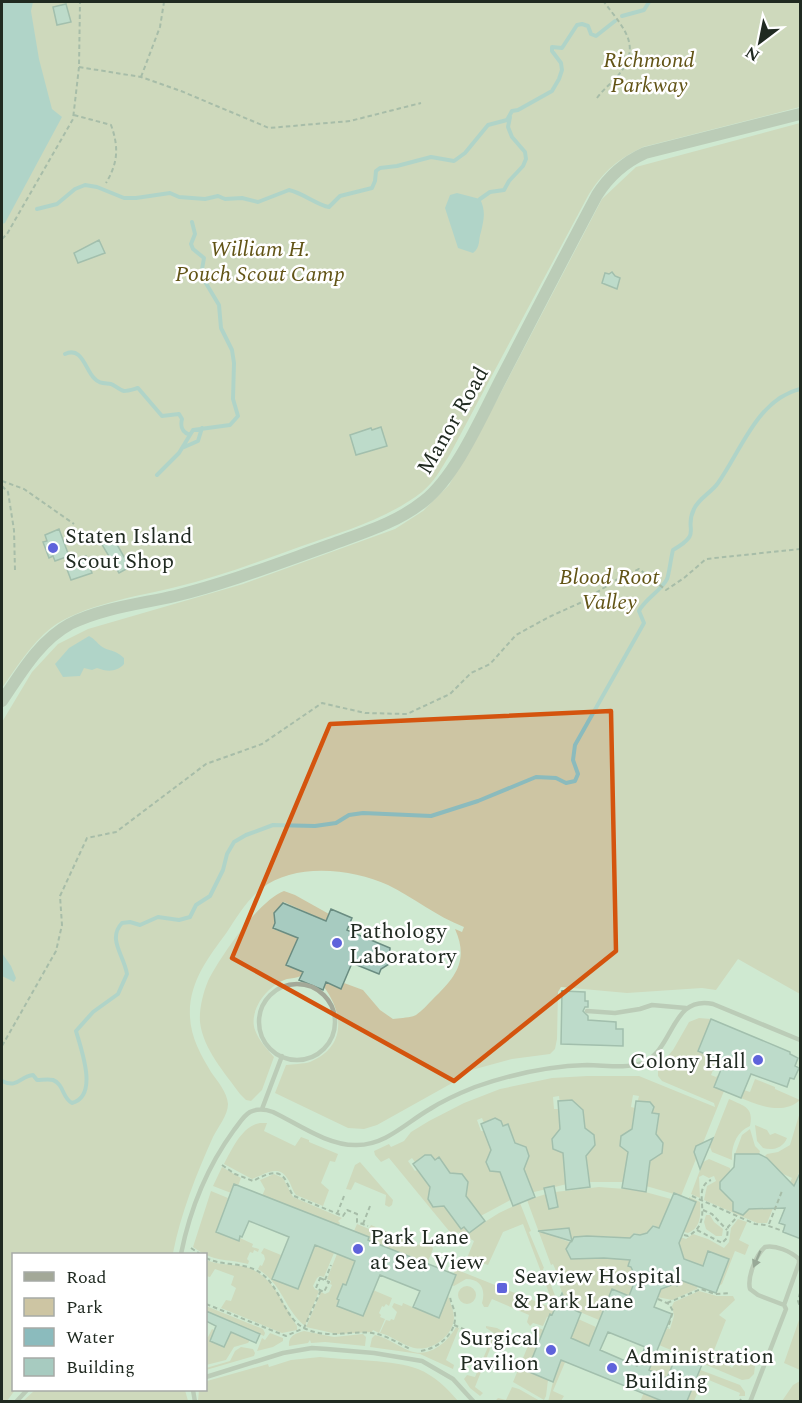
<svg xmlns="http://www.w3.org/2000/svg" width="802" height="1403" font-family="Spectral,serif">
	<rect width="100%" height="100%" fill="#cfe9d1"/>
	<path fill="#cdc5a3" d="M2,2h798v105l-157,40c-26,13 -38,23 -54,47l-140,262c-8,13 -15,26 -27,36 -35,27 -80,40 -120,54 -42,15 -83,31 -126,41 -37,9 -95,18 -125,41 -20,16 -35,40 -49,60z
		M800,123v871l-62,-35 -22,31 -14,-2 -75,5 -66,-6 -3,5 -1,47 -2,10 -5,5 -38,5 -44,12 -14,11 -77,43 -13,4 -16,-1 -73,-35 11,-28c7,-1 17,-1 24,-3 36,-15 34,-48 14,-75l2,-5 15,7 3,-6 19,7 17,20 13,9c6,-1 17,-1 23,-4 6,-4 12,-11 17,-16 23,-22 36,-39 22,-70l7,3 2,-5c-28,-11 -50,-29 -76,-42 -36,-16 -93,-23 -127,4 -14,11 -24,28 -34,43 -19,26 -39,51 -37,85 1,21 11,38 21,55 7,10 16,20 17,32 0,11 -10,23 -15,33 -17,38 -32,76 -40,116l-159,1v136h1l-8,11h-5v-679l30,-50 26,-28 30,-15 155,-45 152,-55 28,-18 26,-26 49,-87 104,-199 34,-32z
		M284,891l11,4 34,19 -3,7 -42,-19 -10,11 1,10 -2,6 25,9 -11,27 16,7 -2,4c-5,2 -9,2 -14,3 -19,6 -39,31 -32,51 4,11 12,19 19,27l-12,33 -11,11 -5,-1 -6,-6c-15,-21 -37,-45 -40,-72 -1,-13 3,-29 8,-41 12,-24 51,-81 76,-90z
		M699,1018l12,1 -13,32 26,11 -3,8 -7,-2 -3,7 5,2 3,-3 -5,13 10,4 -21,52 -7,3 -2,6 2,7 -15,37 -42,-12h8l4,-28 11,-3 1,-10 -7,-7 3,-21 -7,-2 2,-6 -4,-5 -6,-1 -7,3 2,-8 -6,-1 -2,12 4,1 -4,24h-3l-7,4 -1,9 8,7 2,30h-50l9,-3 -3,-28 5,-1 4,-5 -1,-9 -6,-5h-3l-2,-22h-6l-1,-5 -4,-4h-6l-6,4 -1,-8 -6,1 1,12h4l3,24 -9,6 1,10 10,4 2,29 6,1 -45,11 -4,-30 5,-2 2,-6 -3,-9 -10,-2 -15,-24 -6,-3 -10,8 -3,-8 -5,2 4,11h3l9,22 -4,2 -3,7 4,9 10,1 10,27 4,-1 -39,21 -12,-27 -24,-34 -4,2 -4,-5h-6l-5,3 -3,7 -5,-7 -4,3 7,10 2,-1 15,20 -3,2 -1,7 5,8 11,-1 17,23 3,-2 5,5 30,-19 21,-10 11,28 -2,1 15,36 -1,1 2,6h2l11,28 -5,12 -6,2 -4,9 -10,-3 -3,3 -3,-4 2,-7 -37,-16 -4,8h-4l-2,-4c4,-13 -1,-24 -16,-24l-12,7 -2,-1 3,-16 95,38 2,-6 -29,-77 -20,8 -15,33 -21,-7 7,-17 -16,-9 -4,5 -65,-79 -8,4 -6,-7 -1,-4 15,-7 2,3 13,-6 7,-9 18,-11 35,-18 36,-14 52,-11 35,-2h52l76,31 -1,-4 -52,-22 -4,-5v-9l15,-17 16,-28z
		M755,1079l20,8v2l25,11c-16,15 -41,6 -59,-2l3,-8 6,2z
		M729,1099c15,7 25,8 21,27 -13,5 -19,20 -18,34l-20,-8 -2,-5z
		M800,1112v58l-6,16 -5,-2 3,-6 -9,-4 -18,-18 2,-2 11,-2 12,-7z
		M260,1123h7l-3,8 31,15 6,-9 8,3v2l29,12 -3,8 -5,-1 -9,22 8,7 -6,16 -27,-11c-4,-5 -5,-12 -9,-17 -9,-14 -23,-3 -35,1l-28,-15c8,-15 18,-38 36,-41z
		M755,1125l12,5 3,5 5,-2 12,5c-4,10 -14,13 -24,10l-6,-7z
		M750,1129l5,17 5,5 -1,3h-24l7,-19z
		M709,1159l21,9 1,9h-7l-4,5v7c17,17 24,20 48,19l13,-19 -14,34h-10l-53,-23 3,-14 9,-5 -2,-5 -5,2 -6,-3 -4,2 1,21 -9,-4 12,-32z
		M360,1162l33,38 -1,5 -3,2 -4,-2 1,-10 -31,-13 -4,8 -5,-1 9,-24z
		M222,1167l19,11 -3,8 -7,7 -18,-7z
		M274,1174l9,4 10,19 49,21 -4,3 2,2 -1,2 -77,-29 3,-7 -5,-9z
		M599,1187l39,3 33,9 -12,29 -6,-3c-5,9 -10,11 -19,8l-4,5 -31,-2 -26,3 -2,-2 -2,-9 -14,1 1,8 16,6 -6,6 5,10 33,-1 26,2 -2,5 3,2 5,11 -6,19 -18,-8 -13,31 -31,-13 -14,-35 2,-1 -3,-7 -2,1 -24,-65 19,-6 3,15 9,-2 -3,-15z
		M211,1191l17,7 -12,34 22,9 2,-3 13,6 -1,3 7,2 -1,3 -4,-2 -1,3 -3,-1 -3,7 2,2 -1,3c-24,-6 -33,-1 -55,-17z
		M689,1197l11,5c1,12 1,26 -12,31l-4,-1 12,-29 -7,-4z
		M706,1215h4l4,7 9,7 -1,7h-6l-10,-7 -2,-7z
		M738,1219l9,3 -8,18 10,5 -4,10 -10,-4 -13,33 -3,2 10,-26 -21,-9 -13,34 3,1 -1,3 -25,11 -15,-3 4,-8 13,-5 3,2 11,-25 -4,-2 -5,-13 2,-9 5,2 7,-5 15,5 16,9 5,-6 2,-14z
		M357,1224l12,5 2,-4 47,20 5,-6 8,4 2,6 -6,15 -59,-24 1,-3 -15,-6z
		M315,1245l19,8 -10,24 -4,-1 -3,2 -4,8 2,3 4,2 -14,35c-21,-17 -21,-40 -47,-57l2,-4 2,1 3,-7 -1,-4 -3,-2 3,-5 17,7 -9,24 25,10z
		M337,1254l18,7 -9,24 -3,-1 -6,14 2,2 -2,6 25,10 11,-26 19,8 -3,8 -3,-2 -2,3 -2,-1 -3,7 2,2 -1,2 5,2 -6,14 -6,-3 -1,2 -35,2 -31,-7 15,-35 4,2 4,-2 3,-7 -2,-1 1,-3 -4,-2z
		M206,1260c12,5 23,4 36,6 30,6 40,37 55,60v4l-15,3 -61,-25 5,-8 5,1 5,-13 -5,-3 3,-9 -19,-7 -5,8 -4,-1z
		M458 1295a9 9 0 1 1 18 0a9 9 0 1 1-18 0Z
		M699,1291l18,5h16l2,4 -16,15 7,5 -15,38 14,5 7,5 6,-9 17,7 -1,8 -5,5 -7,1 -83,-35 7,-17 4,1 4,-13 -2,-10 2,-4z
		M448,1295c2,8 6,15 6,23 -1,19 -25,36 -43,29 -10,-3 -19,-11 -31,-14l6,-13 4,1 1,-2 3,1 3,-8 -5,-5 2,-4 8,3 1,-3 35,15z
		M206,1306l57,23 2,4 -1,3 -58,-25z
		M576,1318l20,9 -7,19 -3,-2 -20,16 -13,31 11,5 -3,5 -13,1 5,-20 23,-57z
		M799,1320l1,1v49l-16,-7z
		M486,1326l11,2 11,6 -3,2 -9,-2 -21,53 8,6 -3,3 -10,-8 -6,-9 3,-4 8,2 19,-44 -8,-5z
		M533,1326l11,4 -17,41 21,9 -2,16 -2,4 -31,-18 22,-53z
		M456,1327l3,1 -13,32 8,5 -1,4 -33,-15 -50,-7 2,-9 3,-3c13,3 22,11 35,16 19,7 37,-8 46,-24z
		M212,1329l2,1 -4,11 14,6 7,-15 19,8 -2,3 -14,4 -8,13 -20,5v-28h2z
		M304,1331l30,6 29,-3 3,3 -1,9 -40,-4 -14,1 -1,-3 -2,3 -19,3c-1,-10 7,-13 15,-15z
		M270,1333l13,5v3l-10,6 -16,4 5,-13 3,2z
		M241,1347l12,2 2,4 -1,3 -48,14v-2l24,-7 5,-10z
		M656,1352l27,11 -11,2 -15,36 -17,1 12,-30 -3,-2z
		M320,1357c26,3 76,3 98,12 17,7 29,19 40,32h-260l1,-11h7l1,-9 61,-17 1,3 22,-7z
		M698,1369l42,16 5,7v4h-6l1,-3 -36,-15 -10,23 -7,1z
		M800,1381v20h-18l11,-16z
		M512,1387l7,2 21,12h-45l3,-3 8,2z
		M35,1390h150l3,11h-165z"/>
	<path fill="#8bbbbd" d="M2,2h31l-2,9 8,48 13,50 10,8 -57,106 -3,1z
		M457,193l23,6c6,12 4,20 1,33 -3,8 0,15 -8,21l-15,-5 -13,-40 5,-13z
		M89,636c6,3 7,6 12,10 8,6 12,2 23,12v6c-7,8 -17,8 -27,4l-5,2 -8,-2 -4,8 -17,1 -8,-13 14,-16z
		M2,953l9,13 5,12 -2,4 -12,-6z"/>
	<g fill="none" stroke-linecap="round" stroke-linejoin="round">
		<path stroke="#8bbbbd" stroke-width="4" d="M622,16l22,-6 5,-8
			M480,199l10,-7 14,-2 5,-9 14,-15 3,-7 -1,-7 -13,-15 -4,-10 2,-10
			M37,209l20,-5 18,-15 10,-4 12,2 27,11h12l34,-5 9,4 26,2 13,-3 7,3 17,-1 16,4 31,-12c14,3 28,15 40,17l11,-11 32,-8 3,-7 1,-10 4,-3 17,-2 34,-9 23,4 11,-8 23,-28 19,-5 5,-9 6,-1 34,-19 7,-12 3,-9 -1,-7 -9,-12v-4l10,1 15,-23 5,-1 6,2 3,8 5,2 19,-15
			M65,354c17,-8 20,15 29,24 5,6 10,5 17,6 4,1 8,6 13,7 4,0 10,-2 14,-3l24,28 17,-2 3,5c-2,8 0,13 8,16
			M182,448l16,-7 4,-13
			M157,475l22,-22 14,-23 37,-5 8,-9 -5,-17 1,-36 -2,-13 -11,-22 -2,-23 -18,-30 3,-17 -11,-9 -2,-5 4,-10 -3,-12
			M2,1081c16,8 18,-5 31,-6l4,5c5,0 11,-1 16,0 11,4 9,18 19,23 27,-7 9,-54 4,-72l17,-19 25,-18 9,-20c-3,-19 -20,-35 -5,-51l8,-1 10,3 18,-8 21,3 11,-3 6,-12 14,-9 13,-26 4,-16 7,-12 12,-7 27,-10 42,1 21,-3 13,-8 14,-2 68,3 47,-15 58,-24 20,1 10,5 9,-2 3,-7 -5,-14 2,-15 69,-122 -5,-12c6,-12 23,-21 28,-32 2,-4 4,-22 6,-29 31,-18 10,-19 21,-41 5,-11 17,-16 24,-26 24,-34 39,-83 82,-94"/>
	</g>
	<path fill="#a7cbc0" stroke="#6a8c81" stroke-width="1.5" fill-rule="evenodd" d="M66,4l5,18 -14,3 -4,-18z
		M99,240l6,13 -27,10 -4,-10z
		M612,272l3,4 5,2 -3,11 -15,-6 3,-10 4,1z
		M381,427l6,19 -31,9 -6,-20 21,-7 1,2z
		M59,529l10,27 -14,5 -2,-5 -4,2 -6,-16 4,-1 -2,-6z
		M112,536l18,31 -11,6 -18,-30z
		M86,556l6,17 -21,7 -6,-16z
		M283,903l43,18 5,-12 21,9 -5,12 43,18 -1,16 -8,5 -2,5 -27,-11 -11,26 -15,-7 -3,8 -24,-10 4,-8 -17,-7 12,-27 -25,-10 2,-5 -1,-10z
		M562,991l23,1v9h3v6h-3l-2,4 5,5v4l28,2v7h7v17l-62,-2z
		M711,1019l79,33v2l8,4 -3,8 4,2 -5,11 -4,-1 -3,9 -36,-13 -10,24 -27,-11 10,-25 -26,-11z
		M572,1100l11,10 2,18 9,7 1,10 -9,11 4,31 -24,3 -3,-37 -10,-4 -1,-10 8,-10 -2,-28z
		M636,1101l14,1 4,5 -2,6 7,1 -3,20 7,9 -1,10 -12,8 -4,31 -24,-4 6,-36 -8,-6 1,-10 11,-7z
		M495,1118l6,3 2,5 5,-2 7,19 11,4 3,9 -5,13 11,28 -22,9 -13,-34 -10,-1 -4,-9 5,-12 -10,-26z
		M713,1138l-8,19 -5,12 -6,-17 2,-6z
		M735,1154h24l8,4 27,28 7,-15v68l-18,-7 2,-7 -6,-2 6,-15 -36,1 -6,6 -10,-4v-9l-13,-13v-7l14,-15z
		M425,1155h6l4,5 4,-3 11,16 12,1 6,8 -2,14 19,25 -16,12 -5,-6 -3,2 -17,-23 -11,1 -5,-8 2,-12 -17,-23z
		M234,1184l135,53 -1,3 88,35 -17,43 -26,-11 7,-16 -40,-16 -17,41 -26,-10 2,-6 -2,-1 6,-15 3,1 9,-24 -40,-16 -17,44 -26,-10 17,-42 -40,-16 -7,16 -2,-1 -1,5 -23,-9z
		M554,1186l4,21 -9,2 -5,-21z
		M674,1193l22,9 -17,41 5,16 19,7 5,-15 21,8 -13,34 -36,-13 -3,6 -3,-2 -13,5 -7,18 18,7 -23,56 18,8 11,-26 25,10 -16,39h-25l-101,-41 -8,22 -26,-11 23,-57 2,1 10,-22 6,14 13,6 -10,25 18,8 23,-57 17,7 7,-18 -5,-11 -3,-1 2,-6 -26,-2 -33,1 -5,-10 5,-8 -33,-10 31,-3 3,13 2,-4 13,-1 43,2 4,-4 6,1 7,-2 6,-7 6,2zM608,1332l37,15 -8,19 -37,-16z
		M206,1311l54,23 -4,9 -25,-11 -7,15 -14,-6 6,-15 -10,-5z"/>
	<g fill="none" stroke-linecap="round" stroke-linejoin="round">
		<path stroke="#768877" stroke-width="2" stroke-dasharray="4.5 3" stroke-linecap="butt" d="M79,67l62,10 40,14 88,37 81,-7 71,-18
			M141,77l19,-50 4,-25
			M597,98c5,-7 11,-12 17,-18 30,-32 12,-49 -10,-78
			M74,115l37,10c8,22 7,38 -5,58
			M2,239l5,-5 66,-115 6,-52 1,-65
			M2,481l22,8 50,35
			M2,486l6,6 6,38 1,41
			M2,1046l54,-95 6,-26 -2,-29 27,-58 29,-6 90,-68 56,-20 60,-41 43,10 42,1 43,-20 21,-21 19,-9 26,-29 33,-18 33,-15 34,-22 23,-11 27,21 18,-12 22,-19 94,-10
			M222,1165l13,9 18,7c12,-6 27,-15 34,2 3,5 3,9 7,13l49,20 4,-6 10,4v8l11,4
			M692,1196l63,28 11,1 17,6
			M703,1210l9,4 15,16
			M337,1214l7,-18
			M363,1224l7,-18
			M769,1224l13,-33
			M697,1230l25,13 5,-5 1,-11 9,-10
			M684,1235l4,1c29,-15 1,-47 23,-56
			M191,1248l9,6
			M206,1258c18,9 39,3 56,16 18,13 23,45 42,54 24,12 45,2 68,5 14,2 26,10 38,16
			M320,1278l9,4 -5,10 -8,-4z
			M325,1280l6,-15
			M800,1293l-2,8 2,6
			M658,1299l11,5 4,7 -5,17
			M667,1303l34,-14 14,5 15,-1
			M206,1304l80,32 18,-8 17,-38
			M454,1325l19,8
			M421,1351c18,-3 36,-18 34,-37 -1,-7 -5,-12 -5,-19
			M739,1402l2,-3"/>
		<path stroke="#a3a898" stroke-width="4.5" d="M259 1022a38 38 0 1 1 76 0a38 38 0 1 1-76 0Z
			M587,1011l28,2 25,-4 12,-4 34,3
			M262,1109l20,-53
			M181,1254c9,-45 26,-87 53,-124 5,-6 9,-14 16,-18 8,-4 15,-3 23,0 25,12 55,34 84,33 29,0 50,-23 73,-36 14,-9 30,-16 45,-22 37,-13 74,-21 112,-22 18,0 38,4 55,-2 33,-13 28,-68 71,-59l87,36
			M206,1377l77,-24 29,-5 15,1 47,4 48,8 31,18 21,23
			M193,1390l2,12
			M16,1402l11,-12
			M750,1402l36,-93 -2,-4 15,-42v-4c-9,-8 -23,-14 -34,-12 -9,8 -18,30 -15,42l8,6 26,10"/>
		<path stroke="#a3a898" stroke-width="12" d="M2,701c19,-28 37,-60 68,-77 32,-16 70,-20 105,-28 53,-13 104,-33 155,-51 32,-12 67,-22 94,-44 33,-26 59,-88 79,-126 31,-60 62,-120 94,-180 12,-19 28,-33 48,-42l155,-39"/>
	</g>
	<defs><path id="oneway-solid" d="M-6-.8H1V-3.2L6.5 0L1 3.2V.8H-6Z" transform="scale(1.5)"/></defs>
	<use fill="#545c51" href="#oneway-solid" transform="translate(757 1259) rotate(113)"/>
	<path d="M0 0H802V1403H0ZM611,711l5,240 -162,130 -222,-123 98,-234z" fill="#cfe9d1" fill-opacity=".55" fill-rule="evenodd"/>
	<path fill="none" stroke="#d4540e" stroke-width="4.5" stroke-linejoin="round" d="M611,711l5,240 -162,130 -222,-123 98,-234z"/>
	<g fill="#5f63db" stroke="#fff" stroke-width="2">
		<circle cx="53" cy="548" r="6"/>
		<circle cx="337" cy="943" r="6"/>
		<circle cx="758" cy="1060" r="6"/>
		<circle cx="358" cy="1249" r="6"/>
		<rect x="496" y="1282" width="12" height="12" rx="3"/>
		<circle cx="551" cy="1350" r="6"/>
		<circle cx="612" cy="1368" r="6"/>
	</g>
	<g text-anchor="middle" stroke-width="5" stroke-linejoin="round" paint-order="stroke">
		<g font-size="22" font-style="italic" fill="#625416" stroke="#fff">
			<text x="649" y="67">Richmond<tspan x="649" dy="25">Parkway</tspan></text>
			<text x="260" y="256">William H.<tspan x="260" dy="25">Pouch Scout Camp</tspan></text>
			<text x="609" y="584">Blood Root<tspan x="609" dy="25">Valley</tspan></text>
		</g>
		<g font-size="22" fill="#202a21" stroke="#fff">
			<text transform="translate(452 420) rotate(-60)" y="8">Manor Road</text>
		</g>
		<g font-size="22" fill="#202a21" stroke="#fff" text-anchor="start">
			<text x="65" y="543">Staten Island<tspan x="65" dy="25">Scout Shop</tspan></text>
			<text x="349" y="938">Pathology<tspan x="349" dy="25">Laboratory</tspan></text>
			<text x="746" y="1068" text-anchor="end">Colony Hall</text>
			<text x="370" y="1244">Park Lane<tspan x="370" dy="25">at Sea View</tspan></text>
			<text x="514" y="1283">Seaview Hospital<tspan x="514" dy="25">&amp; Park Lane</tspan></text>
			<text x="539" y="1345" text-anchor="end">Surgical<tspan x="539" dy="25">Pavilion</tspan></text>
			<text x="624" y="1363">Administration<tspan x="624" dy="25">Building</tspan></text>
		</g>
	</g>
	<rect width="802" height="1403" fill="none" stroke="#202a21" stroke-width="6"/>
	<rect x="12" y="1253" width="195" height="138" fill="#ffffff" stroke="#a6aaa6" stroke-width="1.5"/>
	<rect x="24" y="1272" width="30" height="9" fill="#a3a898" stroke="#a6aaa6" stroke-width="1.5"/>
	<text x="66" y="1283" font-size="18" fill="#202a21">Road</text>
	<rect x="24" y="1298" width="30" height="18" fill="#cdc5a3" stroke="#a6aaa6" stroke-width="1.5"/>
	<text x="66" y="1313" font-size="18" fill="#202a21">Park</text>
	<rect x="24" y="1328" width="30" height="18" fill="#8bbbbd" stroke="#a6aaa6" stroke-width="1.5"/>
	<text x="66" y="1343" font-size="18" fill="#202a21">Water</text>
	<rect x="24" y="1358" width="30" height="18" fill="#a7cbc0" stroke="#a6aaa6" stroke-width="1.5"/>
	<text x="66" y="1373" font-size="18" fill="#202a21">Building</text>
	<g transform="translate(760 42) rotate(212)" stroke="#ffffff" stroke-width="4.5" paint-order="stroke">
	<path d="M0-4.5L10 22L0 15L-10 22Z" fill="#202a21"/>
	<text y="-9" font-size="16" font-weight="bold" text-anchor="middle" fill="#202a21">N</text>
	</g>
</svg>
